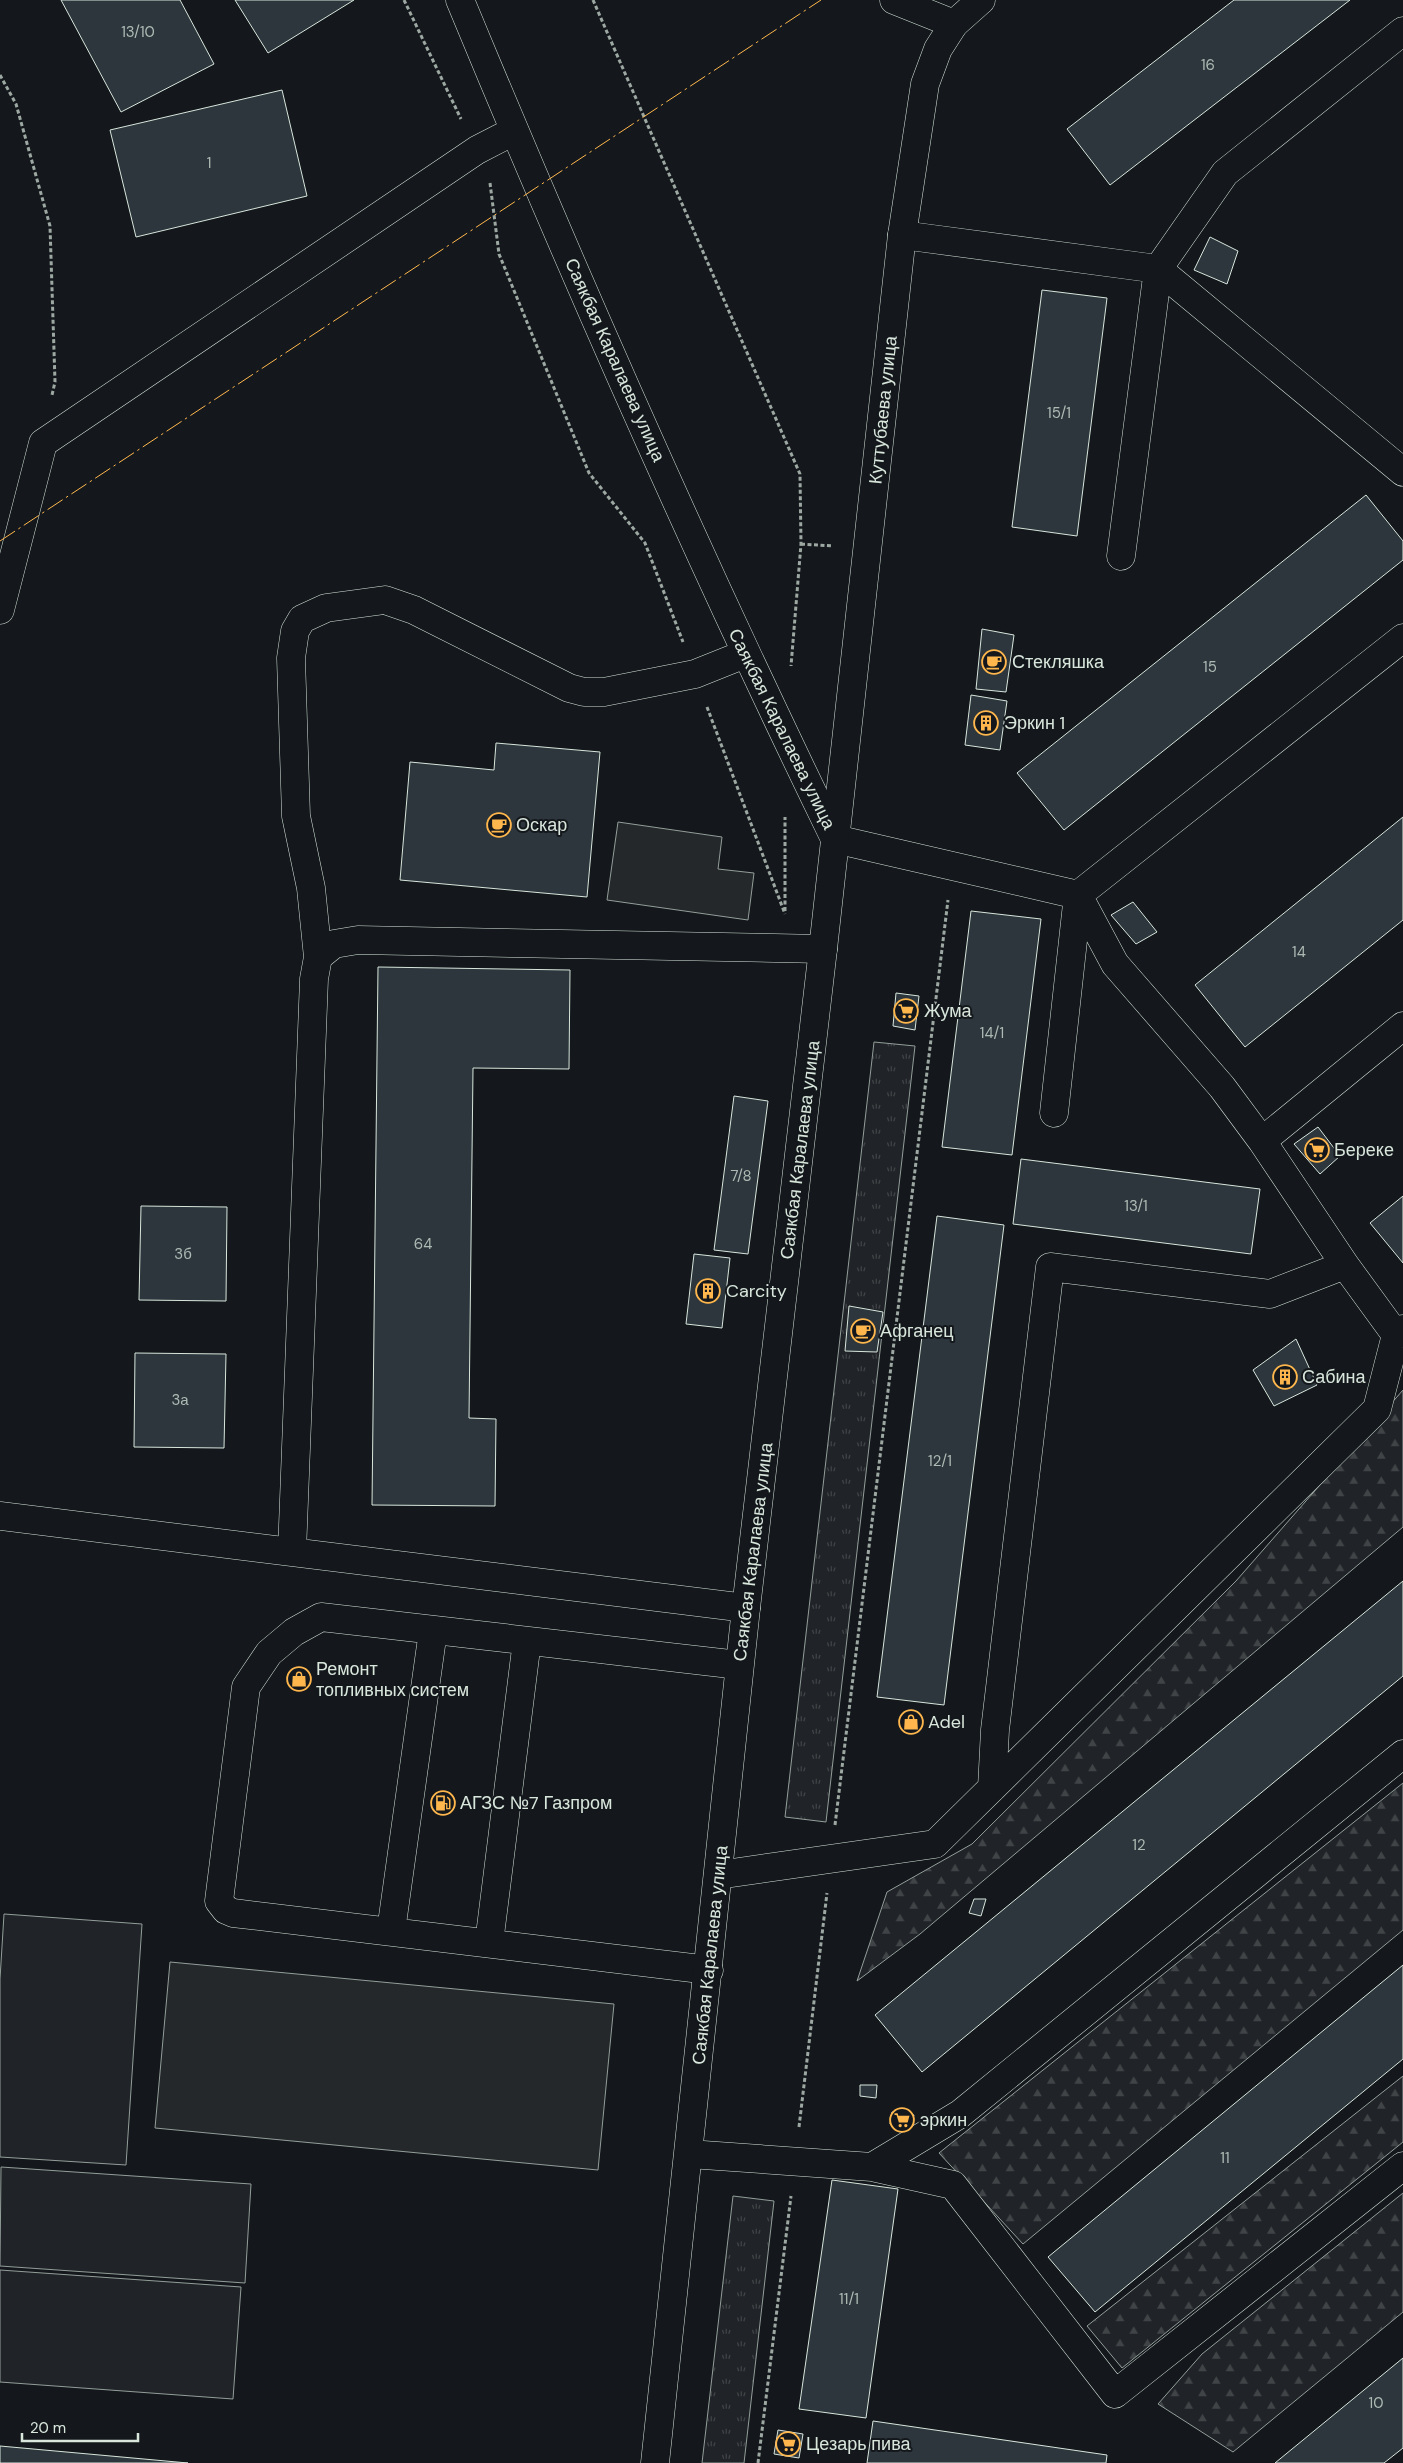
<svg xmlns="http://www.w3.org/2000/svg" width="1403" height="2463" font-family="'DM Sans',sans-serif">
	<defs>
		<pattern id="grass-tufts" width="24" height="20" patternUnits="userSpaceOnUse" patternTransform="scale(1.25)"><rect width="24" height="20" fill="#202428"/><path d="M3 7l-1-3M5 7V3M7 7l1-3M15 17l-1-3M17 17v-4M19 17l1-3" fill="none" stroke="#404447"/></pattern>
		<pattern id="forest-firs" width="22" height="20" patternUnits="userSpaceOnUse" patternTransform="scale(1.25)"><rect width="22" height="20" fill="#202428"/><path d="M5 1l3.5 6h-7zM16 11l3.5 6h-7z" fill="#404447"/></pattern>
	</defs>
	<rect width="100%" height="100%" fill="#14181c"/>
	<path fill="url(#grass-tufts)" stroke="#939e99" d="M874,1042l41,4 -89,776 -41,-5z
		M733,2196l41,5 -30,262h-42z"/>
	<path fill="url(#forest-firs)" stroke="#939e99" d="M1403,1390v137l-483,407 -63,47 30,-89 85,-48 264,-263z
		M1403,1783v147l-380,314 -84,-91z
		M1403,2076v66l-281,226 -35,-42z
		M1403,2193v119l-170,140 -75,-48 44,-50z"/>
	<path fill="#202428" stroke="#939e99" d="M4,1914l138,10 -16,241 -126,-8v-178z
		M1,2167l250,17 -6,99 -245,-17z
		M0,2270l241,17 -8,112 -233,-17z"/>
	<path fill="#24282b" stroke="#939e99" d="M618,822l104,15 -4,32 36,4 -6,47 -141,-20z
		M170,1962l444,42 -16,166 -443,-42z"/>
	<path fill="#2c363c" stroke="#d8e6dc" d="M61,0h119l34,64 -93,48z
		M235,0h119l-86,53z
		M1234,0h116l-240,185 -43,-56z
		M282,90l25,106 -171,41 -26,-107z
		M1210,237l28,14 -11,33 -33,-14z
		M1042,290l65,8 -30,238 -65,-9z
		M1366,495l37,46v19l-339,270 -47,-57z
		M982,629l32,6 -8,57 -30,-3z
		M971,695l36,6 -7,49 -35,-5z
		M496,743l104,9 -13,145 -187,-17 10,-118 84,8z
		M1403,817v103l-158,127 -50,-62z
		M1133,902l24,30 -21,12 -25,-29z
		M971,911l70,8 -29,236 -70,-8z
		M378,967l192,3 -1,99 -96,-1 -4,350 27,1 -1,87 -123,-1z
		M896,993l23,3 -4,34 -22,-4z
		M734,1096l34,5 -20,153 -34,-4z
		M1318,1127l22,29 -20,18 -26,-30z
		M1021,1159l239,30 -9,65 -238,-30z
		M1403,1196v67l-33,-40z
		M141,1206l86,1 -1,94 -87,-1z
		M937,1216l67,9 -60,480 -67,-8z
		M694,1254l36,4 -8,70 -36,-4z
		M849,1306l34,6 -6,40 -32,-1z
		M1296,1339l21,46 -43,21 -21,-36z
		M135,1353l91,1 -2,94 -90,-1z
		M1403,1581v95l-481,396 -47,-57z
		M974,1899h12l-5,17 -12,-3z
		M1403,1965v94l-308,253 -47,-55z
		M860,2085h17l-1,13 -16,-2z
		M892,2112l22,3 -3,12 -21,-3z
		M832,2180l66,9 -32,229 -67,-9z
		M1403,2358v90l-19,15h-109z
		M873,2421l234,34 -1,8h-239z
		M778,2430l25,4 -4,24 -25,-4z
		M0,2446l188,17h-188z"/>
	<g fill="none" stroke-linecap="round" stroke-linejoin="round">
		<g stroke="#d8e6dc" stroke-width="29">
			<path id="minor" d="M460,0c117,283 241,564 375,839l243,56 37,69 107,123 40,54 83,124
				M894,0l60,24
				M902,235l256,34 67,-96 178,-142
				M1158,269l245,203
				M1121,556l37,-287
				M0,610l43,-167 434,-293 37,-19
				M318,957l-7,-69 -15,-72 -5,-158 4,-27 7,-12 24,-11 59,-8 29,10 155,78 15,4h20l91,-18 50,-20
				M1054,1113l24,-218 325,-257
				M1262,1141l141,-115
				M0,1516l746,92
				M292,1552l22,-573 4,-22 16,-13 24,-4 465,9
				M992,1788l3,-58 55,-463 220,27 75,-29 51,70 7,-6
				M718,1875l217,-31 442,-435 19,-74
				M391,1931l42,-300
				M489,1943l38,-302
				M709,1970l-476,-57 -7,-3 -7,-9 27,-214 23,-34 25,-21 27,-15 418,48
				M689,2154l183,13 81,18 162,209 288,-228
				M872,2167l88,-53 443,-360"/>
		</g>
		<g stroke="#d8e6dc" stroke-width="29">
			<path id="major" d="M655,2463l91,-855 77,-659 79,-714 23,-151 13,-35 16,-25 27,-24"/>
		</g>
		<path stroke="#9da8a2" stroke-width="3" stroke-dasharray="4 2.5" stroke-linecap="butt" d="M404,0l57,119
			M593,0l207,474 1,70 -10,122
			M0,75l16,29 34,122 5,156 -3,13
			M490,183l9,71 90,219 56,70 38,99
			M801,544l32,2
			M707,707l78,207
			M785,911v-94
			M835,1825l113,-925
			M799,2127l28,-234
			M758,2463l33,-267"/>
		<use href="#minor" stroke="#14181c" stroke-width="28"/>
		<use href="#major" stroke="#14181c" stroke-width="28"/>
		<path stroke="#ffb74d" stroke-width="1" stroke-dasharray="18 4 2.5 4" stroke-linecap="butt" d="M0,541l821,-541"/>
	</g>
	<defs>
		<g id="cafe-ring" transform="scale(1.25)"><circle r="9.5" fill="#14181c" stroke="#ffb74d" stroke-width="1.5"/><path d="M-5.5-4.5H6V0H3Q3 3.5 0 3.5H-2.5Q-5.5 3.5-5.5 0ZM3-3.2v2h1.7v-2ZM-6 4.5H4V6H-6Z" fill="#ffb74d"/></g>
		<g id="building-ring" transform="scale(1.25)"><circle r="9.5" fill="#14181c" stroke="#ffb74d" stroke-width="1.5"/><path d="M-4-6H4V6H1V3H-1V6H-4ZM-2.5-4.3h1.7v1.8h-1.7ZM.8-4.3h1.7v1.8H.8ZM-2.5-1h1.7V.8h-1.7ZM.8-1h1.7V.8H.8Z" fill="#ffb74d"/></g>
		<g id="supermarket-ring" transform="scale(1.25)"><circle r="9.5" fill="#14181c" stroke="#ffb74d" stroke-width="1.5"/><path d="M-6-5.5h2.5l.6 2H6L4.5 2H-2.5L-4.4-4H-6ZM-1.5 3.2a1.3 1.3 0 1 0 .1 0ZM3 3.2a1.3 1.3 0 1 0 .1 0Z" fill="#ffb74d"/></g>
		<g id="shop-ring" transform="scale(1.25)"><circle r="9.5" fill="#14181c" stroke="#ffb74d" stroke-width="1.5"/><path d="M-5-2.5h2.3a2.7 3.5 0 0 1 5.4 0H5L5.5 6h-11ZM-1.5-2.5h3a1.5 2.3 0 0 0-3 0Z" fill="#ffb74d"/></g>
		<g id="fuel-ring" transform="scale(1.25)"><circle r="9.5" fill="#14181c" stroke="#ffb74d" stroke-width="1.5"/><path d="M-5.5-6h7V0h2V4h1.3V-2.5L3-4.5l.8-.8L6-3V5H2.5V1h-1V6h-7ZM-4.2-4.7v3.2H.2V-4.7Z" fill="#ffb74d"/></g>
	</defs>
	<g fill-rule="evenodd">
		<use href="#cafe-ring" x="994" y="662"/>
		<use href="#building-ring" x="986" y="723"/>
		<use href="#cafe-ring" x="499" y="825"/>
		<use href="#supermarket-ring" x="906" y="1011"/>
		<use href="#supermarket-ring" x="1317" y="1150"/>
		<use href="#building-ring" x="708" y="1291"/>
		<use href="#cafe-ring" x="863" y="1331"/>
		<use href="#building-ring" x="1285" y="1377"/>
		<use href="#shop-ring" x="299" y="1679"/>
		<use href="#shop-ring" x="911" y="1722"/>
		<use href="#fuel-ring" x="443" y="1803"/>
		<use href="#supermarket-ring" x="902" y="2120"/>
		<use href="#supermarket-ring" x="788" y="2444"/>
	</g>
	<g text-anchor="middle" stroke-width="4" stroke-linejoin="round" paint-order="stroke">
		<g font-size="15" fill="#adbab4">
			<text x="138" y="37">13/10</text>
			<text x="1208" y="70">16</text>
			<text x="209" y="168">1</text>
			<text x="1059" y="418">15/1</text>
			<text x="1210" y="672">15</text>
			<text x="1299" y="957">14</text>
			<text x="992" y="1038">14/1</text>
			<text x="741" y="1181">7/8</text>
			<text x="1136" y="1211">13/1</text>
			<text x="423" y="1249">64</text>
			<text x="183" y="1259">3б</text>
			<text x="180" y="1405">3а</text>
			<text x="940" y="1466">12/1</text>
			<text x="1139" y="1850">12</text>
			<text x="1225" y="2163">11</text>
			<text x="849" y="2304">11/1</text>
			<text x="1376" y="2408">10</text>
		</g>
		<g font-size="18" fill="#d8e6dc" stroke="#14181c">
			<text transform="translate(615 360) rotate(66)" y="6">Саякбая Каралаева улица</text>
			<text transform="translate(883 410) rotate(-84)" y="6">Куттубаева улица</text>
			<text transform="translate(782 729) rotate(64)" y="6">Саякбая Каралаева улица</text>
			<text transform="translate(800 1150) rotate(-83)" y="6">Саякбая Каралаева улица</text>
			<text transform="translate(753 1552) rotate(-83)" y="6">Саякбая Каралаева улица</text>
			<text transform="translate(710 1955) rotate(-84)" y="6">Саякбая Каралаева улица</text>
		</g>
		<g font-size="18" fill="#d8e6dc" stroke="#14181c" text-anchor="start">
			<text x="1012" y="668">Стекляшка</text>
			<text x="1004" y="729">Эркин 1</text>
			<text x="516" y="831">Оскар</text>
			<text x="924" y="1017">Жума</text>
			<text x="1334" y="1156">Береке</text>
			<text x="726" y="1297">Carcity</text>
			<text x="880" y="1337">Афганец</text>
			<text x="1302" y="1383">Сабина</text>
			<text x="316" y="1675">Ремонт<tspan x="316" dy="21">топливных систем</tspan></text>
			<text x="928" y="1728">Adel</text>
			<text x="460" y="1809">АГЗС №7 Газпром</text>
			<text x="920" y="2126">эркин</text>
			<text x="806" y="2450">Цезарь пива</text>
		</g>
	</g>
	<path d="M22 2433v8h116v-8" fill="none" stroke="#d8e6dc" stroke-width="2.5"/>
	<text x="30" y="2433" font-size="15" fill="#d8e6dc" stroke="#14181c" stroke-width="4" paint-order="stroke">20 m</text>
</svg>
